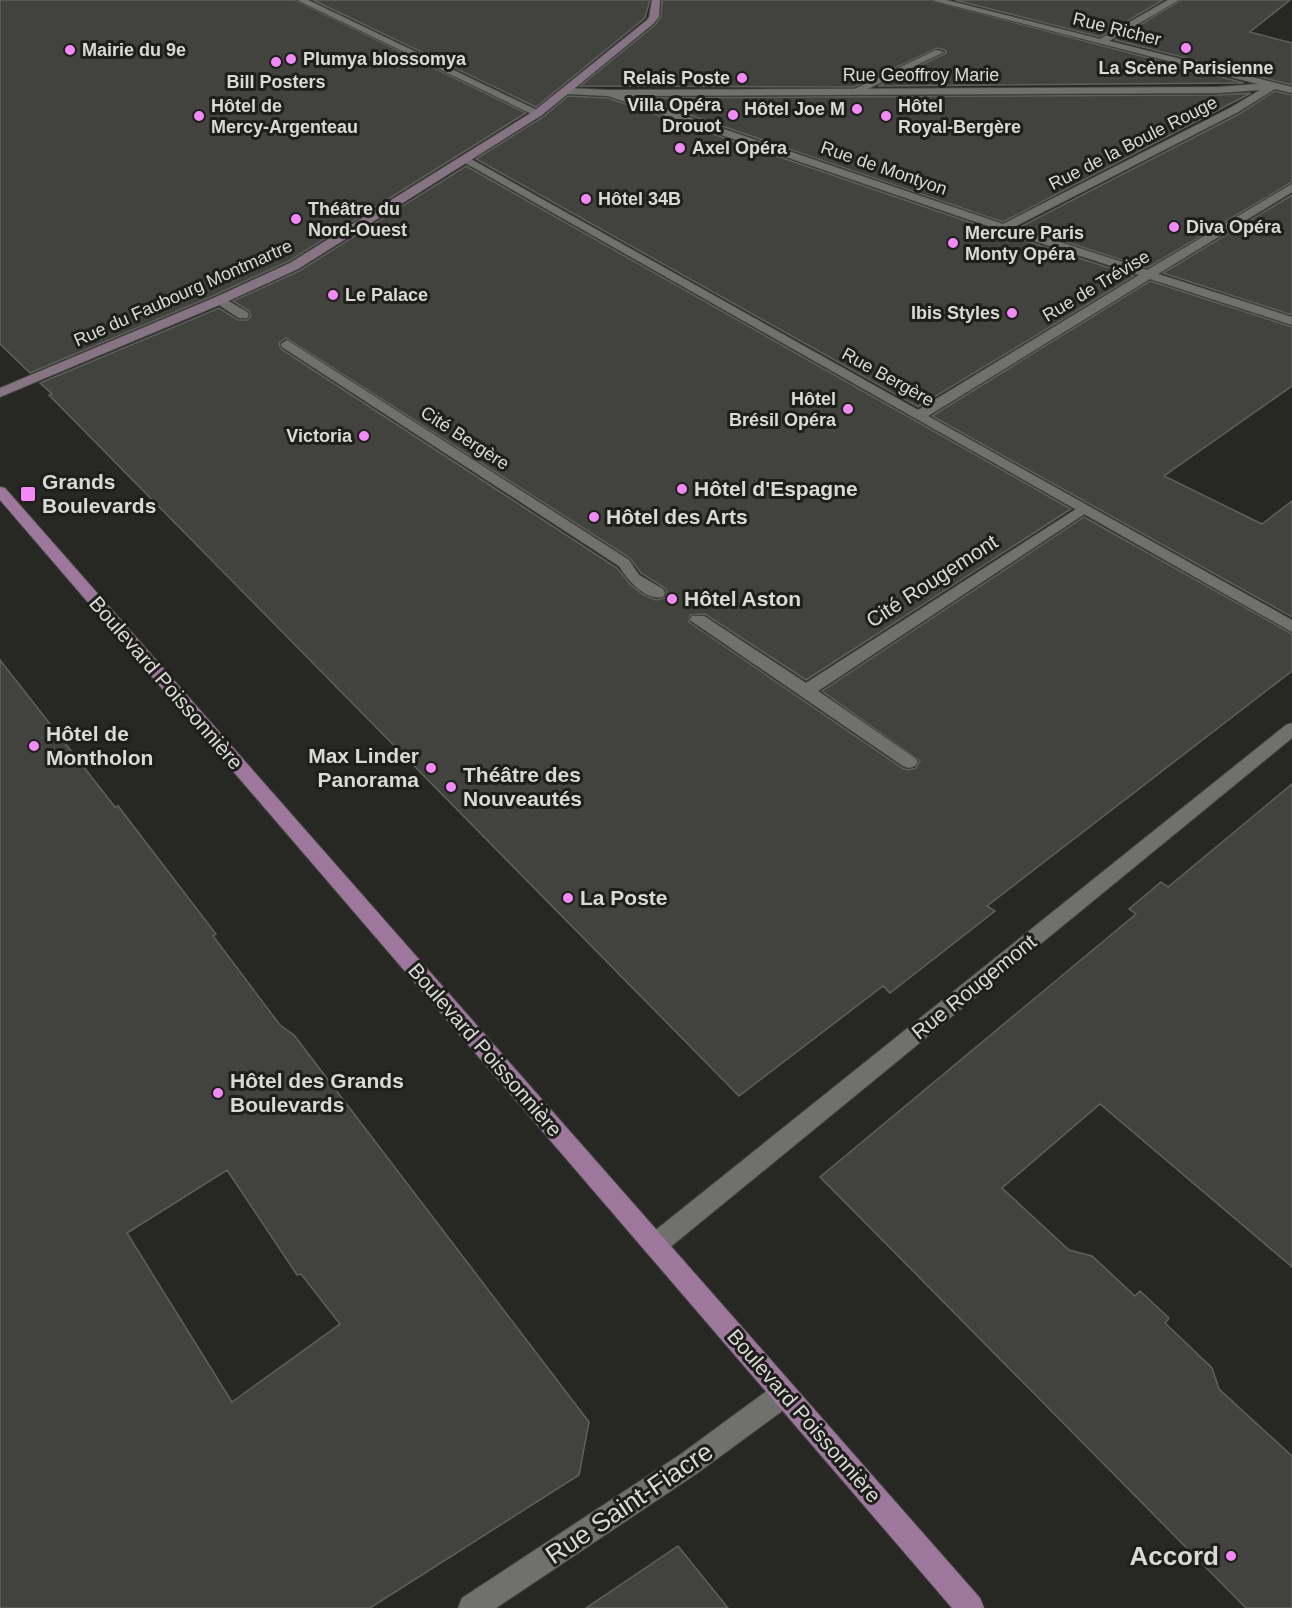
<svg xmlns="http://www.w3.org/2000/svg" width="1292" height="1608" font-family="Arial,sans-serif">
	<rect width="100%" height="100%" fill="#272824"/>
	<path fill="#42433f" stroke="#5f605c" stroke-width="1.5" fill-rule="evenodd" d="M0,0h295l231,113 -237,148 -74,34 -185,78 -30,-29z
		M313,0h337l-5,18 -109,89z
		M662,0h267l315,83 -366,3 68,-33 -1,-3 -8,-2 -83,39 -274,-1 75,-61 6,-8z
		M955,0h208l-63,37z
		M1181,0h109l-40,32 42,11v42l-177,-45z
		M1275,91l17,4v87l-145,86 -127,-41 219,-113z
		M1251,93l-248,129 -363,-124 578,-3z
		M568,96l40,2 361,124 165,54 -216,131 -442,-248 67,-42z
		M466,166l605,343 -265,171 -101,-66 -15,1 -1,7 213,146 6,2 8,-2 4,-7 -98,-70 262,-174 208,117v37l-305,235 8,5 -105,82 -7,-7 -144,110 -690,-701 3,-1 -12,-11 179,-75 19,12h9l4,-4 -2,-5 -16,-10 66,-30zM286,338l344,220 11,15 24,15 2,4 -2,6 -9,2 -14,-6 -12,-10 -13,-16 -336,-219 -2,-6z
		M1292,195v120l-129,-42z
		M1150,281l142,46v59l-128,90 98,48 30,-23v116l-360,-201z
		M0,660l115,147 3,-1 98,128 -3,2 67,89 14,10 295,387 -10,53 -209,133h-370zM227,1170l70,105 4,-1 39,50 -108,78 -105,-169z
		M1292,784v483l-192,-163 -98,84 67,62 23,6 43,40 5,-5 29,27 -4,5 47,45 7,21 73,67v152h-46l-426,-431 316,-263 -7,-5 32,-27 7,5z
		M678,1546l50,62h-142z"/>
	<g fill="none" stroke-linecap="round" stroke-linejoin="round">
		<g stroke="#444542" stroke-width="2">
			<path id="lane" d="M936,50l8,2 -87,42 -9,-2z
				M220,296l27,16 2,3 -2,3h-8l-23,-15 -2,-3z
				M287,340l342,220 10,15 24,14 2,4 -2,4c-18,4 -36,-18 -44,-31l-337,-219 -1,-3z
				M1084,504l7,4 -2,3 -271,180 97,67 3,4 -3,4 -6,2 -6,-2 -213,-146 2,-4h12l102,67z"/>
		</g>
		<g stroke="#444542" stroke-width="2">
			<path id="street" d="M297,0h11l235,113 -9,2z
				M931,0h15l154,39 68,-39h11l-70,41 183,46v6l-17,-4 -37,23 -224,115 133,43 145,-86v8l-134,82 134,43v8l-142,-46 -222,137 364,204v12l-832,-472 5,-3 4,1 449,252 221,-135 -169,-55 -362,-124 -41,-2 -5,-3 5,-3 42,2 609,-3 40,-3zM1260,90l-30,18 -227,116 -376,-128 591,-3z
				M1292,723v15l-629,515 -8,3 -8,-3 -3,-8 3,-8 639,-512z
				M784,1382l9,3 3,9 -3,9 -94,69 -203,136h-38l4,-10 219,-144 94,-69z"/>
		</g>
		<g stroke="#444542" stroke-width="2">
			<path id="secondary" d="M652,0h8l-1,17 -6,7 -111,91 -244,154 -74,34 -224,94v-9l216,-91 74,-34 244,-152 113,-91 2,-3z"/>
		</g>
		<g stroke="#444542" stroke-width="2">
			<path id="primary" d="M0,487l5,1 975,1110 4,10h-32l-952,-1108z"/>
		</g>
		<use href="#lane" fill="#70716c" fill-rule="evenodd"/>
		<use href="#street" fill="#70716c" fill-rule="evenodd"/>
		<use href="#secondary" fill="#867484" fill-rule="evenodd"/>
		<use href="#primary" fill="#9d779c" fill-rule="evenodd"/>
	</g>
	<g fill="#f18af4" stroke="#1e1e1b" stroke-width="2">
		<circle cx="1186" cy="48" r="6"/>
		<circle cx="70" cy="50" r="6"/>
		<circle cx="291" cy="59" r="6"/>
		<circle cx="276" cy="62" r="6"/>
		<circle cx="742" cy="78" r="6"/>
		<circle cx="857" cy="109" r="6"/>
		<circle cx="733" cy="115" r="6"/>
		<circle cx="199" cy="116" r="6"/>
		<circle cx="886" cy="116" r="6"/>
		<circle cx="680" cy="148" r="6"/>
		<circle cx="586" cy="199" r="6"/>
		<circle cx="296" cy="219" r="6"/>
		<circle cx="1174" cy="227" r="6"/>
		<circle cx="953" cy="243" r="6"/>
		<circle cx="333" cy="295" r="6"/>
		<circle cx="1012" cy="313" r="6"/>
		<circle cx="848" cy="409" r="6"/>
		<circle cx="364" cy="436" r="6"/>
		<circle cx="682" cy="489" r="6"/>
		<rect x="20" y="486" width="16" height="16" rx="3"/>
		<circle cx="594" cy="517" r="6"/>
		<circle cx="672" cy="599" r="6"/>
		<circle cx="34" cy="746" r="6"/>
		<circle cx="431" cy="768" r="6"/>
		<circle cx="451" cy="787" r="6"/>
		<circle cx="568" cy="898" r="6"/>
		<circle cx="218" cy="1093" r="6"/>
		<circle cx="1231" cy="1556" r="6"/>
	</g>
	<g text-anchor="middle" stroke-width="6" stroke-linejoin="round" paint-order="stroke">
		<g font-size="18" fill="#d9dad7" stroke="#1e1e1b">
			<text transform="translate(1117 29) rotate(14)" y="6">Rue Richer</text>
			<text x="921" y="81">Rue Geoffroy Marie</text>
			<text transform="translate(1133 143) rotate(-27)" y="6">Rue de la Boule Rouge</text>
			<text transform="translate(884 168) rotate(19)" y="6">Rue de Montyon</text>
			<text transform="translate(1096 286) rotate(-31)" y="6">Rue de Trévise</text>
			<text transform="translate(183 293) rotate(-24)" y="6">Rue du Faubourg Montmartre</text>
			<text transform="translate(888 377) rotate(29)" y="6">Rue Bergère</text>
			<text transform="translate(465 438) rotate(33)" y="6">Cité Bergère</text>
		</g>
		<g font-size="18" font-weight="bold" fill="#d9dad7" stroke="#1e1e1b" text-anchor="start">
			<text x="82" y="56">Mairie du 9e</text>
			<text x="303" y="65">Plumya blossomya</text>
			<text x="1186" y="74" text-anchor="middle">La Scène Parisienne</text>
			<text x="730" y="84" text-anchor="end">Relais Poste</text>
			<text x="276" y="88" text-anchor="middle">Bill Posters</text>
			<text x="721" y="111" text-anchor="end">Villa Opéra<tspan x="721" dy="21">Drouot</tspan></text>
			<text x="211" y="112">Hôtel de<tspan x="211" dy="21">Mercy-Argenteau</tspan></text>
			<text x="898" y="112">Hôtel<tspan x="898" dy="21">Royal-Bergère</tspan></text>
			<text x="845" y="115" text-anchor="end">Hôtel Joe M</text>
			<text x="692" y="154">Axel Opéra</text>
			<text x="598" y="205">Hôtel 34B</text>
			<text x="308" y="215">Théâtre du<tspan x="308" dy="21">Nord-Ouest</tspan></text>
			<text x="1186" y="233">Diva Opéra</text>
			<text x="965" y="239">Mercure Paris<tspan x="965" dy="21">Monty Opéra</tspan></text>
			<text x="345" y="301">Le Palace</text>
			<text x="1000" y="319" text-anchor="end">Ibis Styles</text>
			<text x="836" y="405" text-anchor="end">Hôtel<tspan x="836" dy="21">Brésil Opéra</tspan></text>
			<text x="352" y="442" text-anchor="end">Victoria</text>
		</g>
		<g font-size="21" font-weight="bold" fill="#d9dad7" stroke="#1e1e1b" text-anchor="start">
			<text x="42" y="489">Grands<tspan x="42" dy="24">Boulevards</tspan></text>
			<text x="694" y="496">Hôtel d'Espagne</text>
			<text x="606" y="524">Hôtel des Arts</text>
			<text x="684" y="606">Hôtel Aston</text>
			<text x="46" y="741">Hôtel de<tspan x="46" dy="24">Montholon</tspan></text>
			<text x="419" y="763" text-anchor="end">Max Linder<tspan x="419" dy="24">Panorama</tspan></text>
			<text x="463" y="782">Théâtre des<tspan x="463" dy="24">Nouveautés</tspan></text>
			<text x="580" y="905">La Poste</text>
			<text x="230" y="1088">Hôtel des Grands<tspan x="230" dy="24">Boulevards</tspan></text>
		</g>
		<g font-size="21" fill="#d9dad7" stroke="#1e1e1b">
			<text transform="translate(932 581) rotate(-33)" y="7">Cité Rougemont</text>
			<text transform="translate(166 683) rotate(49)" y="7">Boulevard Poissonnière</text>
			<text transform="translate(974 987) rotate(-39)" y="7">Rue Rougemont</text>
			<text transform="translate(485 1050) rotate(49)" y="7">Boulevard Poissonnière</text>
			<text transform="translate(804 1416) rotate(49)" y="7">Boulevard Poissonnière</text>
		</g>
		<g font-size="26" fill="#d9dad7" stroke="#1e1e1b">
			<text transform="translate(629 1503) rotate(-34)" y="9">Rue Saint-Fiacre</text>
		</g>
		<g font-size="26" font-weight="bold" fill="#d9dad7" stroke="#1e1e1b" text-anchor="end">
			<text x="1219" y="1565">Accord</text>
		</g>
	</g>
</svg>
